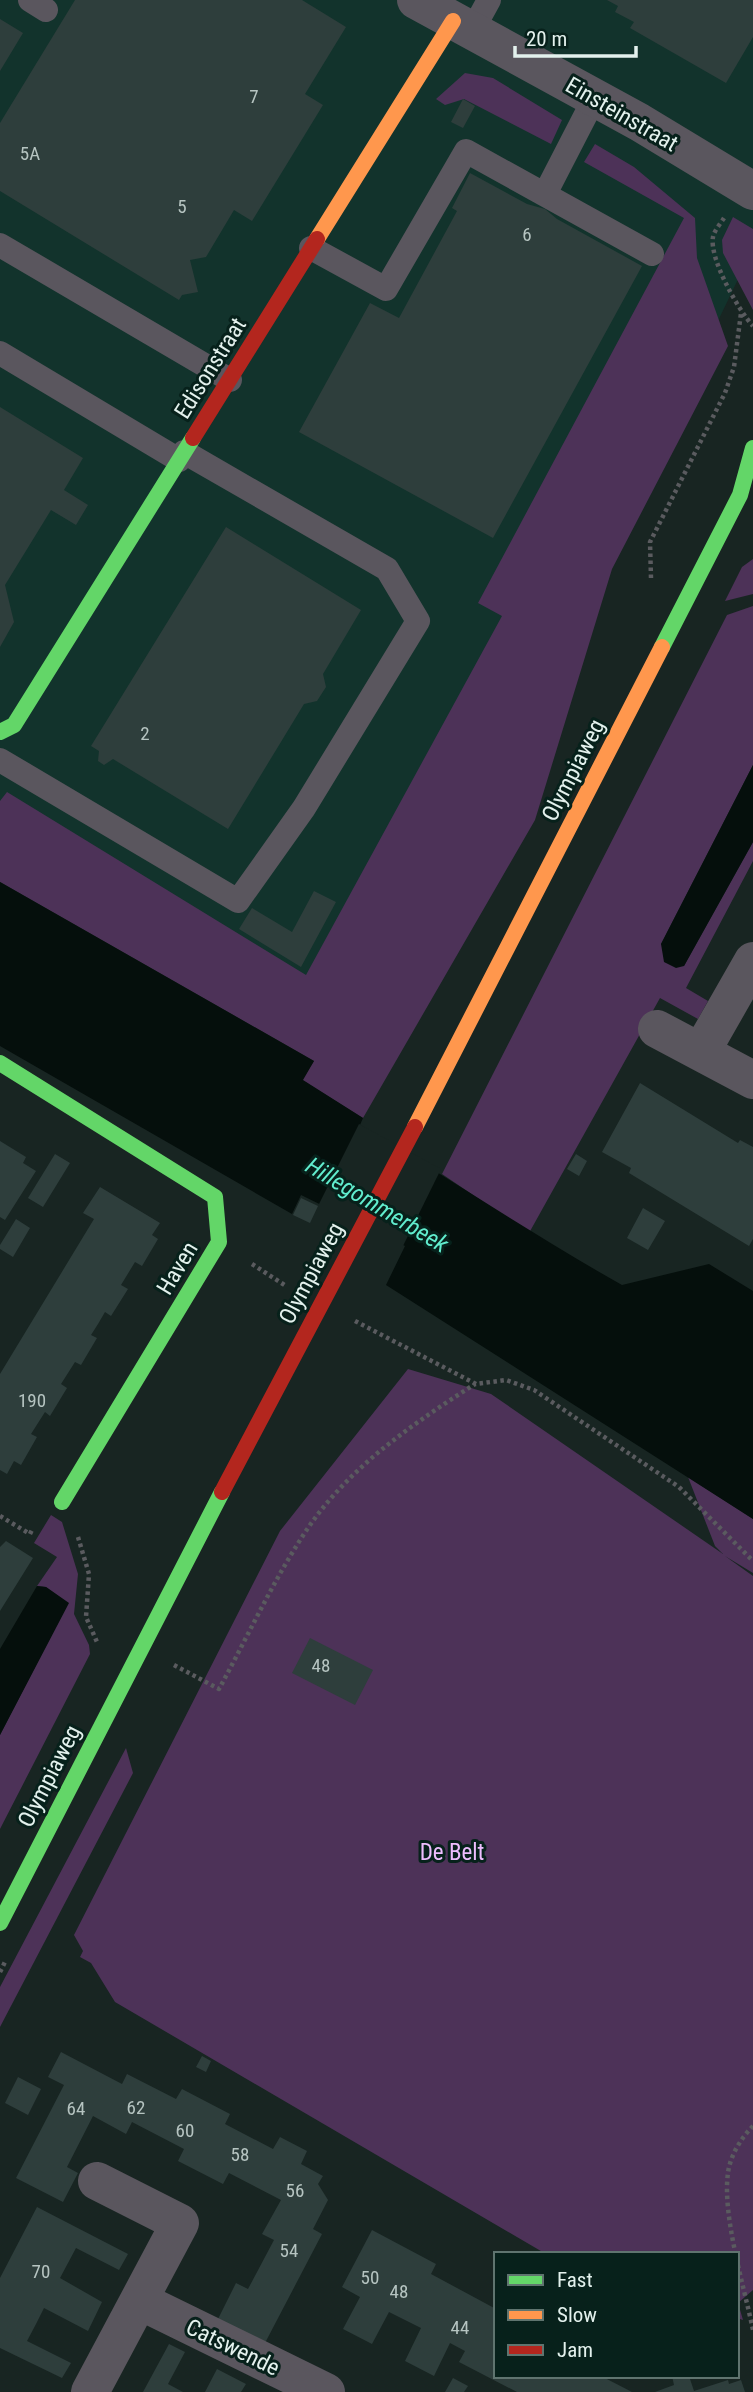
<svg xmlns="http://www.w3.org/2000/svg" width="753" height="2392" font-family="'Roboto Condensed',sans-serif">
	<rect width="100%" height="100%" fill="#182522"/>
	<path fill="#12332c" d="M0,0h753v248l-390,812 -363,-206z"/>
	<path fill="#4d3258" d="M465,73l28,5 69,42 -11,24 -87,-45 -19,6 -9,-6z
		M595,144l39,23 61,51 2,40 31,88 -116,223 -77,251 -172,298 -61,-38 12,-19 -314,-179v-81l7,-9 299,183 196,-359 -24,-13 206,-385 -100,-56z
		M733,217l20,12v81l-30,-57 -1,-13z
		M753,559v35l-28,7 17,-34z
		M753,606v159l-92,179 23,22 69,-124v19l-67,127 22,13 -10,18 -38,-21 -131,235 -87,-59 285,-559z
		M408,1369l83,25 232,160 -8,-8 -27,-69 65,42v54l-28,-17 28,20v714l-15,13 5,17 -6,-2v-64h-191l-431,-252 -24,-39 -11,-6 3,-6 -9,-16 206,-404z
		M51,1515l11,7 16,52 -4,40 15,31 1,9 -90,175v-94l68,-132 -22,-16 -9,-1 20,-29 -23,-14z
		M126,1748l7,25 -133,254v-40z"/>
	<path fill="#050f0c" d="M753,765v77l-69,124 -8,2 -12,-6 -3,-18z
		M0,882l314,179 -11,19 60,38 -3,7c88,52 173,110 262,160l87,-21 44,27v228l-367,-234 19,-39 -104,-51 -9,19 -292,-168z
		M37,1586l9,1 23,16 -69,132v-86z"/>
	<path fill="#182522" d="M359,1124l82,45 -39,79 -84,-42z"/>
	<path fill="#2e3e3c" d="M75,0h227l44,27 -41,67 18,11 -71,116 -18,-11 -28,47 -16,3 8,32 -16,3 -3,5 -179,-109v-68z
		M607,0h146v37l-27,46 -96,-55 4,-6 -19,-10 3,-6z
		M0,19l23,14 -23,38z
		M463,99l12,7 -12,22 -12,-6z
		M470,173l57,31 18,5 12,10 85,47 -149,272 -194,-106 71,-129 29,15 58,-107 -5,-3z
		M0,407l83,51 -19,32 24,15 -12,20 -25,-15 -46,75 9,37 -14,25z
		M226,527l135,83 -38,64 3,13 -9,14 -13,3 -76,125 -115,-70 -9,6 -6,-4 1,-10 -8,-5z
		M314,891l22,11 -35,65 -62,-38 13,-21 40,24z
		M640,1083l98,60 2,-3 13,7v92l-4,7 -120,-73 2,-5 -29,-16z
		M0,1141l26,16 -3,6 13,8 -31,49 -5,-3z
		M55,1154l15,9 -27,44 -15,-9z
		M576,1154l11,7 -8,15 -12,-7z
		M100,1187l60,36 -8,12 6,4 -16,27 -7,-4 -14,23 7,4 -17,27 -6,-4 -7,12 -7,11 6,3 -16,27 -6,-3 -14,22 6,4 -17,28 -5,-4 -14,22 6,3 -16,28 -7,-4 -7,13 -7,-4v-96l94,-155 -11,-6z
		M301,1198l17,8 -8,17 -17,-8z
		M643,1208l22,13 -17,29 -21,-12z
		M16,1219l14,9 -17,29 -13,-8v-4z
		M6,1541l27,17 -33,53v-64z
		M310,1638l63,32 -18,35 -63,-32z
		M61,2052l61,32 5,-10 49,25 6,-10 48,25 -5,10 48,25 7,-12 27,14 -6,13 22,12 -5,8 10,16 -15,29 9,5 -57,109 -47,-24 18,-36 12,6 26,-49 -12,-6 19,-34 -52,-27 -6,11 -45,-23 6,-12 -52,-27 -6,12 -33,-18 -26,51 11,6 -15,29 -47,-24 48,-93 -16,-8z
		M202,2056l9,5 -5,11 -10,-5z
		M18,2077l23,12 -13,26 -23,-12z
		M37,2207l91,47 -9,16 -43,-22 -16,30 42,24 -14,29 -44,-23 -8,16 -9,17 44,22 -9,15 -62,-30v-70z
		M372,2230l64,34 -5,10 65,35v67h105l31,16h-115l-58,-30 6,-11 -15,-8 -16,33 -29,-15 16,-33 -32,-16 -17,32 -29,-15 17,-32 -18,-10z
		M169,2344l16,8 -17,32 15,8h-40z
		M217,2369l29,15 -5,8h-36z
		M672,2376h17l5,15 34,-11 1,4 12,-4 4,12h-90l19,-7z
		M453,2378l15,8 -4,6h-19z"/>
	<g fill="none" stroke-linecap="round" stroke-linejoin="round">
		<path stroke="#5a5b5f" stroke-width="4.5" stroke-dasharray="3.5 3.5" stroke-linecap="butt" d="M724,218c-3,5 -10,13 -11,19 -4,22 26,74 40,89
			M651,578l-1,-36 75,-149 9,-26 7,-54
			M252,1264l34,22
			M355,1321l121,63 30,-4 28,10 145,97 74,74
			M0,1516l30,18 3,-6
			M78,1537l11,37 -3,43 11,25
			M174,1665l45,24c28,-51 53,-106 85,-155 42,-65 107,-109 171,-150
			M0,1972l5,-10
			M753,2126c-12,12 -23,30 -25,47 -6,42 16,113 25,157"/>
		<path stroke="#5a565e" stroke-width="24" d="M30,0l16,10
			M472,31l17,-31
			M545,194l50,-97
			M0,245l230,135
			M311,248l75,41 80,-138 186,103
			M0,353l179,107
			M0,760l238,141 66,-93 114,-187 -31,-52 -203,-117"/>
		<path stroke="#5a565e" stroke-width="38" d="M416,0l223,122 114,69
			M657,1029l96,51
			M701,1052l52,-91
			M140,2301l186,91
			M90,2392l90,-169 -83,-42"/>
		<path stroke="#63d668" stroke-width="16" d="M662,647l78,-152 13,-47
			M0,732l14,-7 179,-287
			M0,1063l215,134 4,45 -157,260
			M0,1923l222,-431"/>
		<path stroke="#ff974d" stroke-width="16" d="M317,239l136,-218
			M415,1127l247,-480"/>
		<path stroke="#b3261e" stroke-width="16" d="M193,438l124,-199
			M222,1492l193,-365"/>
	</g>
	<g text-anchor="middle" stroke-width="6" stroke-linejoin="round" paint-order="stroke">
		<g font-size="19" fill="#b6c4c1">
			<text x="254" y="103">7</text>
			<text x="30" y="160">5A</text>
			<text x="182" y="213">5</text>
			<text x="527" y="241">6</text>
			<text x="145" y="740">2</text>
			<text x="32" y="1407">190</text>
			<text x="321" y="1672">48</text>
			<text x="136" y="2114">62</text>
			<text x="76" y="2115">64</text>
			<text x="185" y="2137">60</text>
			<text x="240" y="2161">58</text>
			<text x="295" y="2197">56</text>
			<text x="289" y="2257">54</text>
			<text x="41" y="2278">70</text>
			<text x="370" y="2284">50</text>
			<text x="399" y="2298">48</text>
			<text x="460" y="2334">44</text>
		</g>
		<g font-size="23" fill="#e3f1ed" stroke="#07211b">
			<text transform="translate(622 114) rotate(30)" y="8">Einsteinstraat</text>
			<text transform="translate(210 368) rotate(-58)" y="8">Edisonstraat</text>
			<text transform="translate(573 770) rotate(-63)" y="8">Olympiaweg</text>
			<text transform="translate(177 1268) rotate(-59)" y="8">Haven</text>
			<text transform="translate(311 1273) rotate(-62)" y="8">Olympiaweg</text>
			<text transform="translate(49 1776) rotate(-63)" y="8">Olympiaweg</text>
			<text transform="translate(233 2347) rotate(26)" y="8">Catswende</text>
		</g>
		<g font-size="23" fill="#edbdfe" stroke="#07211b">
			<text x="452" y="1860">De Belt</text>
		</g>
		<g font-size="24" font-style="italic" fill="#61edce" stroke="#07211b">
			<text transform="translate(377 1205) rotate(31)" y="8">Hillegommerbeek</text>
		</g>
	</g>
	<rect x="494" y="2252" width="245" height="126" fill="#07211b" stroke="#5f746f" stroke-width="2"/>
	<rect x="508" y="2275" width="35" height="10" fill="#63d668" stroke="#5f746f" stroke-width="2"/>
	<text x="557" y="2287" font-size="21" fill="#e3f1ed">Fast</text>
	<rect x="508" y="2310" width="35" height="10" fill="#ff974d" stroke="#5f746f" stroke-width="2"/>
	<text x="557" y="2322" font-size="21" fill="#e3f1ed">Slow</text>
	<rect x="508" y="2345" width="35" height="10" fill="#b3261e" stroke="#5f746f" stroke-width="2"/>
	<text x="557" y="2357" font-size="21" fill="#e3f1ed">Jam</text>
	<path d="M515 46v10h121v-10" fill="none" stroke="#e3f1ed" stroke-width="3.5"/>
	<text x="526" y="46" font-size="21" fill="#e3f1ed" stroke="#07211b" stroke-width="5" paint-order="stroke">20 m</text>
</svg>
